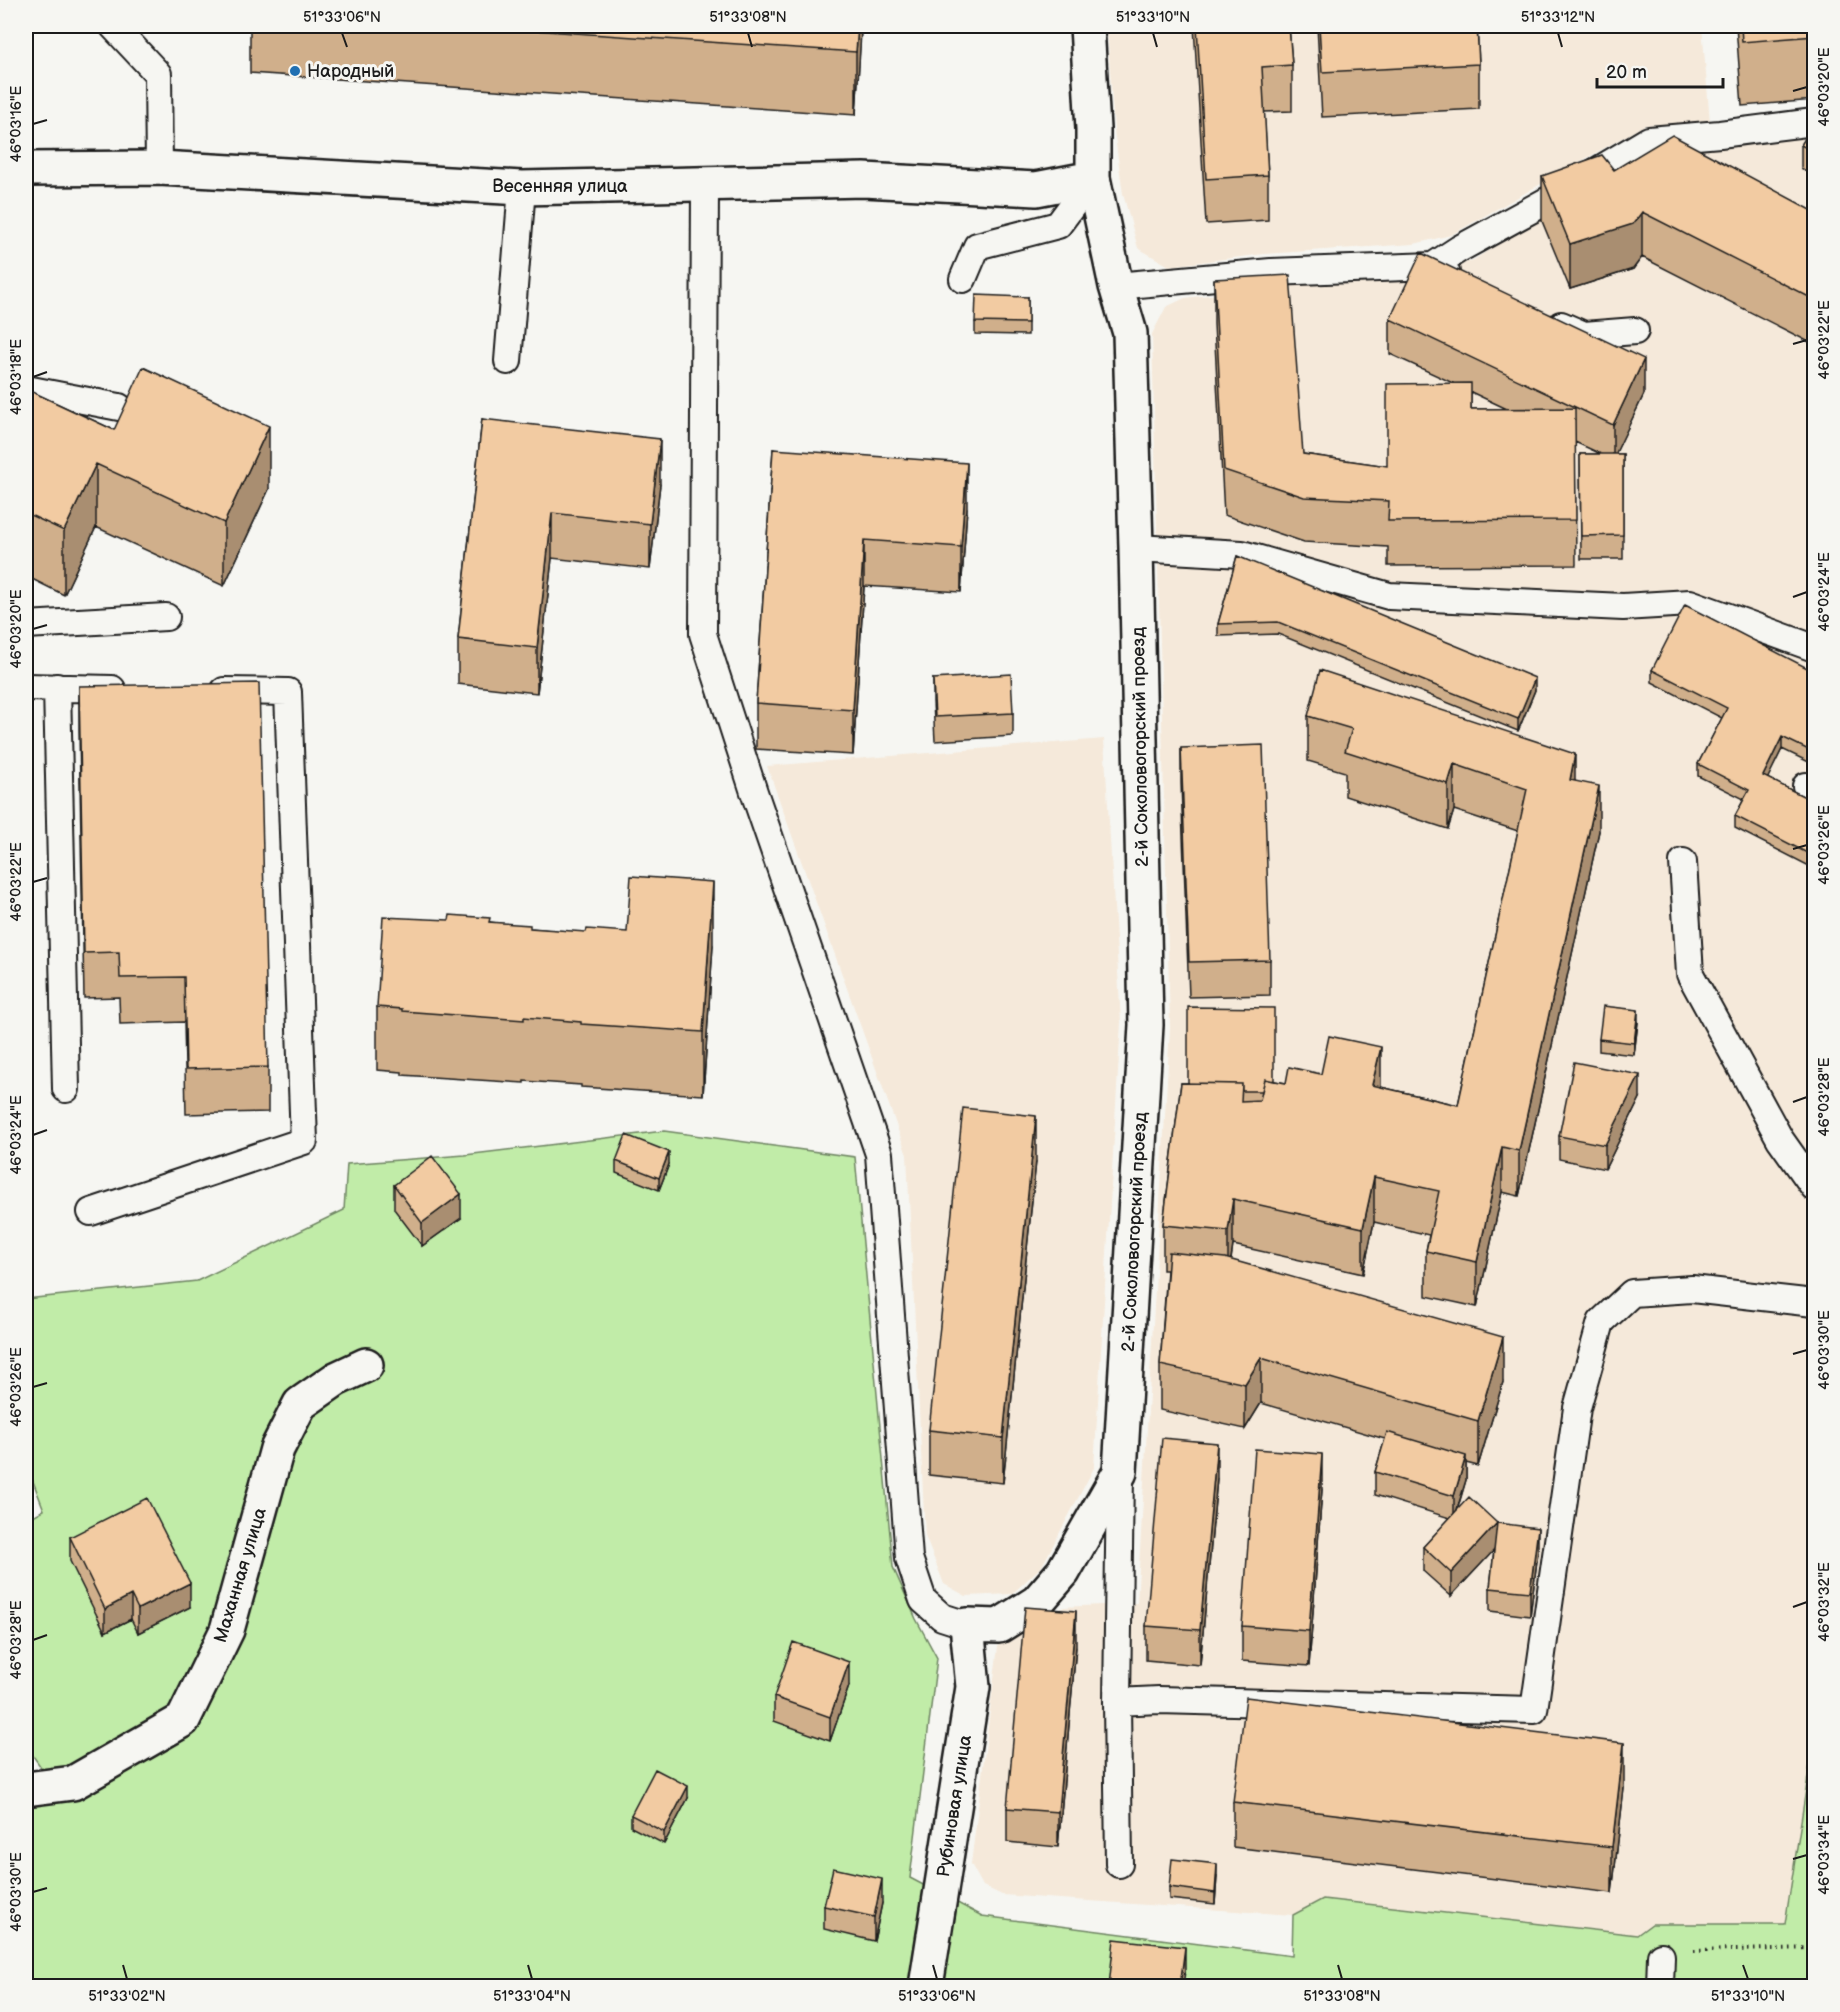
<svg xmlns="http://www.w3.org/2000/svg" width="1840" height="2012" font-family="'Balsamiq Sans',sans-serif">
	<rect width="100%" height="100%" fill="#f6f6f2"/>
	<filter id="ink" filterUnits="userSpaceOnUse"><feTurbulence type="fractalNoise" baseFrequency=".0167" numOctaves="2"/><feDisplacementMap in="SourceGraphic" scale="12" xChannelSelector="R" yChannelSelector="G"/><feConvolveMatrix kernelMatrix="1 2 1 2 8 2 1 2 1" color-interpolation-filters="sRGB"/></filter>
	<g filter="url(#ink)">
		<path fill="#f5e9da" d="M1107,26h595l8,96 -65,3 -194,110 -37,9 -150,10 -95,12 -31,-18 -15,-54 -9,-64z
			M1814,132v1606l-28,186h-134l-15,11 -314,-36 -30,16 -291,-20 -19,-9 -12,-22 27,-218 23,-16 43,-23 73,-4 33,-575 -18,-694 14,-27 19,-9 89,-11 139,-12 59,-14 80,-52 106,-55z
			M1104,739l17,283 -27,446 -52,98 -30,28 -46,2 -22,-12 -19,-48 -18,-381 -140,-389z"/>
		<path fill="#c1eca8" stroke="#6e8462" stroke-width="1.5" d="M664,1131l191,26 38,410 23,52 21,39 -27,220 72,38 310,40 1,-41 30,-16 314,36 15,-11h133l29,-186v248h-1788v-182l15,1 2,-35 -17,-24v-226l18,-10 -18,-47v-164l171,-18 147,-71 3,-46 118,-9z"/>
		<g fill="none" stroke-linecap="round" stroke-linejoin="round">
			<g stroke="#1c1c1c" stroke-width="30">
				<path id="lane" d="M113,26l45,48 1,94
					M705,185l-2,449 51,158 125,362 30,404 14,42 19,17 25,8
					M1433,266l26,-17 86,-47 104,-62 71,-6 94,-12
					M963,279l14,-33 81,-21 35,-47
					M1116,286l155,-14 162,-6 13,6
					M1561,325l23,10 51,-4
					M508,361l14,-173
					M26,389l93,18
					M1136,548l106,6 147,42 234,11 67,-4 124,45
					M26,625l140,-8
					M26,687l86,2
					M57,687l9,402
					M1806,786l8,4
					M1683,862l7,112 90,165 34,48
					M91,1212l213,-71 -16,-449 -64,-1
					M1117,1702l42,-2 375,10 43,-302 24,-86 31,-29 60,-4 122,14
					M1119,1864l-2,-162 3,-229
					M1660,1986l1,-30"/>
			</g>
			<g stroke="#1c1c1c" stroke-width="38">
				<path id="street" d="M26,169l133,-1 363,20 342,-8 172,9 57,-11
					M26,1789l47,-6 110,-63 44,-90 50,-181 23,-45 36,-25 30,-14
					M926,1986l47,-299 -6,-62 32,1 38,-24 26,-30 57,-100 26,-447 -10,-477 -6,-215 -14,-47 -23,-108v-49l-6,-103"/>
			</g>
			<path stroke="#1c1c1c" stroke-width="4" stroke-dasharray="1.5 4.5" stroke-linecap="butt" d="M1694,1951l120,-3"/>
			<use href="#lane" stroke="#f6f6f2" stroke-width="26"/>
			<use href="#street" stroke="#f6f6f2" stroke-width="33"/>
		</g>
		<path fill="#d0af8b" stroke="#1c1c1c" stroke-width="1.5" fill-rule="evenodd" d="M250,26h611l-5,89 -606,-42z
			M1194,26h95l3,39v46l-28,1 4,63v45l-62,4z
			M1317,26h160l2,38v45l-157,8z
			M1736,26h79v74l-73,6z
			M1815,123v54l-14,-9v-23z
			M1614,170l201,42v133l-173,-88 -9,12 -63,20 -28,-68v-45z
			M1214,279l89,175 84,12 66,-83 -63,-29v-35l254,75 -29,60h8v105h-42l-1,-105h21l-26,-12 1,123 -188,1v-19l-84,-5 -80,-27 -10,-191zM1471,392l36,17h-36z
			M1028,297v38l-53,-1v-12z
			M26,389l88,41 155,59 -45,97 -128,-59 -32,68 -38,-19z
			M482,419l178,65 -10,85 -98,-11 -15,135 -79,-9v-45z
			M773,449l194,59 -6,84 -97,-6 -11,169 -97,-6v-46z
			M1237,556l298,134 -17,41 -240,-97 -60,2v-12z
			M1652,670l163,2v93l-33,-16 -15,29 48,24v67l-80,-41v-12l9,-17 -46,-23v-12l24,-46 -70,-36z
			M933,679l80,34v23l-78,5 -2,-39z
			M79,686l189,381v45l-82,2 -2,-92 -64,2 -1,-27 -35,1 -5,-267z
			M26,706h1l-1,87z
			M1308,716l267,65 24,50 -80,365 -17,-4 -25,115 -51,-11v-45l3,-16 -55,-13 -11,52 -130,-29 -2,15 272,122 -25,84 -12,-3v17l-9,31 40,12 41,29 -8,64 -40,-5v-23l4,-38 -43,46 -28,-25v-24l27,-29 -75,-23v-23l10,-33 -124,-36 -16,26 -85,-19v-45l7,-95h-4v-45l18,-142 93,-2 12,2 95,4 77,18 60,-274 -64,-21 -6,19 -103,-33v-24l-37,-11z
			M1181,748l89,212v35l-81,2 -8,-214z
			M490,922l40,6 183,17 -10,150 -122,-8v-2l-57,-4v2l-122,-8v-3l-25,-2v-63z
			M1638,1022l-4,33 -35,-4v-12z
			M1640,1098l-35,71 -46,-10v-23z
			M616,1161l53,3 -10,26 -43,-17z
			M1036,1161l-33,322 -74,-8v-45z
			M394,1185l67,33 -39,28 -28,-37z
			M1217,1478l-17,187 -54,-5v-34z
			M1322,1489l-13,177 -67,-5v-35z
			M70,1537l120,70 -52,26 -7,-14 -26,13 -35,-71z
			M1076,1646l-18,201 -51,-5v-34z
			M849,1686l-19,55 -56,-20v-24z
			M1624,1788l-12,105 -379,-46v-45z
			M688,1798l-24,46 -33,-17v-12z
			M1217,1876l-2,28 -46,-5v-12z
			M882,1903l-8,38 -50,-12v-23z"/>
		<path fill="#a98e71" stroke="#1c1c1c" stroke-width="1.5" d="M858,26h3v6l-5,83v-63z
			M1642,212v45l-9,12 -63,20v-45z
			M1644,359v35l-31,65v-34z
			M269,426v63l-45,97v-63z
			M660,439v45l-10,85v-45z
			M967,463v45l-6,84v-45z
			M96,464v63l-32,68v-64z
			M552,513v45l-15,135v-45z
			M864,540v46l-11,169v-45z
			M1535,678v12l-17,41v-12z
			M1782,737v12l-19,39v-12z
			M1575,754v46l-5,-20z
			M1454,764v46l-6,19v-45z
			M1599,786v45l-80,365v-45z
			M713,882v63l-10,150v-63z
			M1638,1010v12l-4,33v-12z
			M1381,1047v45l-9,-7z
			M1640,1075v23l-35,71v-24z
			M1036,1116v45l-33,322v-45z
			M1502,1147v45l-25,115v-45z
			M669,1152v12l-10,26v-12z
			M1374,1177v45l-11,52v-46z
			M461,1194v24l-39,28v-23z
			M1233,1199v46l-5,32v-46z
			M1503,1337v45l-25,84v-45z
			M1261,1358v45l-16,26v-45z
			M1217,1443v35l-17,187v-35z
			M1322,1454v35l-13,177v-35z
			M1466,1456v24l-12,39v-23z
			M1497,1523v24l-46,49v-23z
			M1538,1528v24l-8,64v-24z
			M190,1583v24l-52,26v-24z
			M131,1595v24l-26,13v-23z
			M1076,1611v35l-18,201v-35z
			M849,1662v24l-19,55v-24z
			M1624,1743v45l-12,105v-46z
			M688,1786v12l-24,46v-12z
			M1217,1864v12l-2,28v-11z
			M882,1879v24l-8,38v-24z
			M1185,1947v24l-2,15h-3z"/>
		<path fill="#f2cba2" stroke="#1c1c1c" stroke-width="1.5" d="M473,26h385l-2,26z
			M1197,26h92l3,39 -30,2 6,108 -62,4z
			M1319,26h158l2,38 -157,8z
			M1741,26h74v10l-73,6z
			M1815,123v30l-14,-8z
			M1672,135l143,77v88l-173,-88 -9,12 -63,20 -28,-68 60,-21 12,15z
			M1421,253l223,106 -31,66 -223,-106z
			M1290,275l13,179 84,12v-82l84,-1v26l104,-1 1,112 -188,1 1,-20 -85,-4 -80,-27 -10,-191z
			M976,295l52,2v26l-53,-1z
			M143,367l126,59 -45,97 -128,-59 -32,67 -38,-18v-124l88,41z
			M482,419l178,20 -10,85 -98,-11 -15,135 -79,-9z
			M773,449l194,14 -6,84 -97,-7 -11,170 -97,-7z
			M1580,454h43v81l-42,1z
			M1237,556l298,122 -17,41 -240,-97 -60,2z
			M1685,605l130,67v81l-33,-16 -19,39 52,26v55l-80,-41 14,-26 -51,-26 29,-56 -75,-38z
			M1320,670l255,84 -5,26 29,6 -80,365 -17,-4 -25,115 -51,-11 13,-60 -65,-14 -11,51 -130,-29 -5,32 -65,-6 18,-142 61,1 -1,17 19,-1 5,-21 21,4 3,-16 32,7 8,-38 52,11 -9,38 86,20 69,-316 -73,-25 -6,20 -103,-33 7,-22 -44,-13z
			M1011,674l2,39 -78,4 -2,-38z
			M259,683l9,384 -82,2 -2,-92 -64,1 -1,-26 -35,1 -5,-267z
			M26,706h1l-1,64z
			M1263,745l7,215 -81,2 -8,-214z
			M631,876l82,6 -10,150 -122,-8v-2l-57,-5v3l-122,-9v-2l-25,-2 6,-90 66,3 1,-5 40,3 -1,4 41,3v3l56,4 1,-3 40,3z
			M1603,1006l35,4 -4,33 -35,-4z
			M1188,1007l86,1v73l-9,-2 -3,12h-20v-7l-54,-1z
			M1574,1062l66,13 -35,70 -46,-9z
			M963,1108l73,8 -33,322 -74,-8z
			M626,1135l43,17 -10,26 -43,-17z
			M432,1156l29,38 -39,29 -28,-38z
			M1169,1252l56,6 278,79 -25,84 -217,-63 -16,26 -85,-19z
			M1387,1432l79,24 -12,40 -79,-24z
			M1162,1438l55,5 -17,187 -54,-4z
			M1255,1449l67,5 -13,177 -67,-5z
			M1469,1497l28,26 -46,50 -28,-26z
			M147,1498l43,85 -52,26 -7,-14 -26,14 -35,-72z
			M1497,1523l41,5 -8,64 -40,-4z
			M1025,1607l51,4 -18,201 -51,-4z
			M793,1642l56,20 -19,55 -56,-20z
			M1246,1697l378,46 -12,104 -379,-45z
			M655,1769l33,17 -24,46 -33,-17z
			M1172,1859l45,5 -2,29 -46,-6z
			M833,1868l49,11 -8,38 -50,-11z
			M1114,1939l71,8 -5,39h-71z"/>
	</g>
	<path fill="none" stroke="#1c1c1c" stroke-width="2" d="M342,33l5,14M748,33l4,14M1153,33l4,14M1558,33l4,14M1793,91l14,-4M33,124l14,-4M1793,344l14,-4M33,377l14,-5M1793,597l14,-5M33,629l14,-4M1793,849l14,-4M33,882l14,-4M1793,1102l14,-5M33,1135l14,-5M1793,1354l14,-4M33,1387l14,-4M1793,1607l14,-5M33,1640l14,-5M1793,1859l14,-4M33,1892l14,-4M123,1965l4,14M528,1965l4,14M933,1965l4,14M1338,1965l4,14M1743,1965l5,14"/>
	<circle fill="#1f6fb2" stroke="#f6f6f2" stroke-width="2" cx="295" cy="71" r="6"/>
	<g text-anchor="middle" stroke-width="6" stroke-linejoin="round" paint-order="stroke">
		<g font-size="18" fill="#1c1c1c" stroke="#f6f6f2" text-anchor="start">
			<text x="307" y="77">Народный</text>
		</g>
		<g font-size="18" fill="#1c1c1c" stroke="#f6f6f2">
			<text x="560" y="192">Весенняя улица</text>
			<text transform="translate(1140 747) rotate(-91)" y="6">2-й Соколовогорский проезд</text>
			<text transform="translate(1134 1232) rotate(-87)" y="6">2-й Соколовогорский проезд</text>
			<text transform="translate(240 1575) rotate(-73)" y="6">Маханная улица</text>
			<text transform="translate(954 1806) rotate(-81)" y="6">Рубиновая улица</text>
		</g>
	</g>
	<rect width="1840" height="2012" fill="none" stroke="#f6f6f2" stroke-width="66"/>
	<path d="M1597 78v9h126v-9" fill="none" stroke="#1c1c1c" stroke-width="3"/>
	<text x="1606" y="78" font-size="18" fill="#1c1c1c" stroke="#f6f6f2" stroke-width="4.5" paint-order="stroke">20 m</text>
	<rect x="33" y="33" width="1774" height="1946" fill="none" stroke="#1c1c1c" stroke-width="2"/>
	<g font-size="15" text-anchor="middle" fill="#1c1c1c">
		<text x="342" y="22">51°33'06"N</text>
		<text x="748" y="22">51°33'08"N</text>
		<text x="1153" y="22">51°33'10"N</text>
		<text x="1558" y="22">51°33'12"N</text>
		<text transform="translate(1824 87) rotate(-90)" y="5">46°03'20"E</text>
		<text transform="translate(16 124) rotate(-90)" y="5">46°03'16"E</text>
		<text transform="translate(1824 340) rotate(-90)" y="5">46°03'22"E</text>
		<text transform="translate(16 377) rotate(-90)" y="5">46°03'18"E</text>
		<text transform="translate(1824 592) rotate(-90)" y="5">46°03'24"E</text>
		<text transform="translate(16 629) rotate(-90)" y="5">46°03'20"E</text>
		<text transform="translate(1824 845) rotate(-90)" y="5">46°03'26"E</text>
		<text transform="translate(16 882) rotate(-90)" y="5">46°03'22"E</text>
		<text transform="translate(1824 1097) rotate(-90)" y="5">46°03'28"E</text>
		<text transform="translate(16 1135) rotate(-90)" y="5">46°03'24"E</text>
		<text transform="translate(1824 1350) rotate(-90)" y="5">46°03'30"E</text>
		<text transform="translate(16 1387) rotate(-90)" y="5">46°03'26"E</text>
		<text transform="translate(1824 1602) rotate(-90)" y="5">46°03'32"E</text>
		<text transform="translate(16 1640) rotate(-90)" y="5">46°03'28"E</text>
		<text transform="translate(1824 1855) rotate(-90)" y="5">46°03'34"E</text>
		<text transform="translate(16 1892) rotate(-90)" y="5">46°03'30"E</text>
		<text x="127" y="2001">51°33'02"N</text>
		<text x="532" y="2001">51°33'04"N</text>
		<text x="937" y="2001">51°33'06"N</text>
		<text x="1342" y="2001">51°33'08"N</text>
		<text x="1748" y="2001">51°33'10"N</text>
	</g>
</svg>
